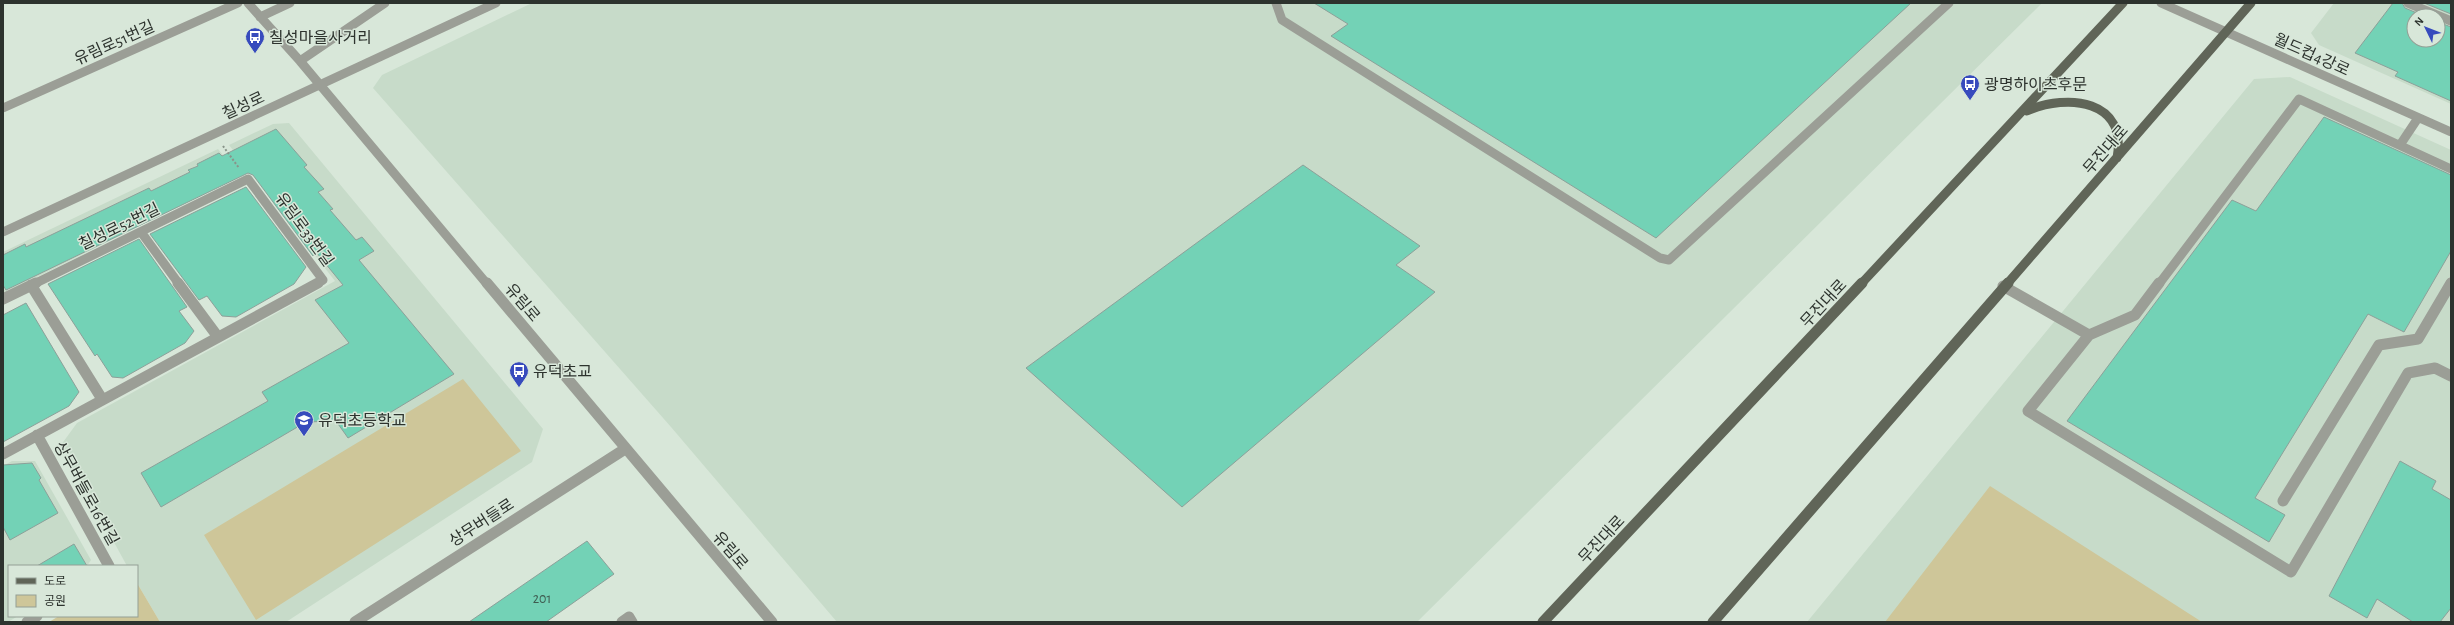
<svg xmlns="http://www.w3.org/2000/svg" width="2454" height="625" font-family="'Alegreya Sans','Noto Sans KR',sans-serif">
	<rect width="100%" height="100%" fill="#d8e7d9"/>
	<path fill="#c7dbc9" fill-rule="evenodd" d="M532,3h1510l-625,619h-580l-166,-195 -298,-339 9,-13z
		M2334,3h117v101l-132,-59 -8,-12zM2414,16h24v24h-24z
		M2290,77l161,73v472h-644l447,-543z
		M289,123l254,306 -11,33 -246,160h-126l-23,-39v-17h-10l-66,-121 16,-22 258,-142 -106,-136 44,-21z
		M218,149l22,27 -237,118v-42z
		M12,461h23l56,99 -4,6h-78v50h9l-10,6h-5v-156z"/>
	<path fill="#cec699" d="M463,379l58,72 -265,169 -52,-85z
		M1990,486l212,136h-317z
		M137,583l23,39h-111l10,-6h78z"/>
	<path fill="#73d2b6" stroke="#8ca099" d="M1314,3h597l-255,235 -325,-202 17,-12z
		M2393,3h9l3,5 19,8h-10v24h24v-18l13,5v74l-56,-25 3,-4 -43,-19z
		M2424,3h27v11z
		M2324,117l127,58v76l-47,81 -36,-18 -113,184 30,17 -16,27 -202,-121 165,-221 24,11z
		M276,129l31,36 -3,2 20,22 -6,3 15,17 -3,1 26,30 6,-3 12,14 -15,9 95,114 -106,64 -12,-17 -30,1 -145,85 -20,-34 127,-72 -6,-9 87,-49 -34,-43 28,-15 -27,-33 -3,4 -60,-81 -5,-2 -242,117 -3,-5v-30l22,-11 1,3 123,-59 2,3 39,-19 -2,-2 10,-4 -1,-2 22,-11 3,3z
		M1303,165l117,81 -24,19 39,27 -253,215 -156,-139z
		M246,187l60,80 -12,17 -58,33 -14,-1 -15,-20 -8,4 -49,-66z
		M139,239l48,68 -8,4 15,20 -9,12 -62,35 -11,-1 -15,-23 -2,2 -47,-72z
		M26,303l53,89 -10,14 -66,36v-127z
		M2400,461l36,20 -4,8 19,11v108l-11,14h-27l-36,-23 -10,19 -38,-22z
		M32,463l9,15 -2,2 19,33 -48,27 -7,-13v-62z
		M587,541l27,33 -68,48h-77z
		M74,544l13,22h-50z"/>
	<g fill="none" stroke-linecap="round" stroke-linejoin="round">
		<path stroke="#89948a" stroke-width="2" stroke-dasharray="2 2" stroke-linecap="butt" d="M223,146l16,22"/>
		<path stroke="#9b9e96" stroke-width="9" d="M248,3l52,58 187,223
			M1276,3l6,17 378,238 9,2 280,-257
			M2161,3l290,129
			M2408,3l43,18
			M260,17l30,-14
			M300,61l85,-58
			M3,108l235,-105
			M2400,145l18,-27
			M3,232l493,-229
			M141,232l38,52
			M34,284l214,-105 75,101 -7,4
			M2159,284l140,-185 152,70
			M2450,284l1,-2"/>
		<path stroke="#9b9e96" stroke-width="11" d="M178,283l40,54
			M487,283l285,339
			M2159,283l-24,32 -46,20 -61,76 263,161 117,-199 27,-5 16,8
			M31,285l71,114
			M2003,286l86,49
			M3,299l33,-16
			M37,435l72,131
			M3,454l315,-171
			M2283,501l96,-156 39,-6 33,-56
			M27,622l10,-6
			M355,622l270,-173
			M622,622l7,-5 3,5"/>
		<path stroke="#606558" stroke-width="9" d="M2027,111c41,-18 101,-11 90,47
			M1861,284l262,-281
			M2007,284l244,-281"/>
		<path stroke="#606558" stroke-width="11" d="M1543,622l319,-339
			M1713,622l295,-339"/>
	</g>
	<defs>
		<g id="bus-pin" transform="scale(1)"><path d="M0 17L-7.5 6A9.5 9.5 0 1 1 7.5 6Z" fill="#374bbd" stroke="#d8e7d9"/><path d="M-5-6H5V4H4V6H2V4H-2V6H-4V4H-5ZM-3.5-4V0h7V-4ZM-3.5 1.2v1.5H-2V1.2ZM2 1.2v1.5H3.5V1.2Z" fill="#fff"/></g>
		<g id="school-pin" transform="scale(1)"><path d="M0 17L-7.5 6A9.5 9.5 0 1 1 7.5 6Z" fill="#374bbd" stroke="#d8e7d9"/><path d="M0-5L7-2L0 1L-7-2ZM-4 1L0 2.5L4 1V4Q0 6-4 4Z" fill="#fff"/></g>
	</defs>
	<g fill-rule="evenodd">
		<use href="#bus-pin" x="255" y="37"/>
		<use href="#bus-pin" x="1970" y="84"/>
		<use href="#bus-pin" x="519" y="371"/>
		<use href="#school-pin" x="304" y="420"/>
	</g>
	<g text-anchor="middle" stroke-width="3" stroke-linejoin="round" paint-order="stroke">
		<g font-size="14" fill="#3e5b50">
			<text x="542" y="603">201</text>
		</g>
		<g font-size="16" fill="#2d332e" stroke="#d8e7d9" text-anchor="start">
			<text x="269" y="43">칠성마을사거리</text>
			<text x="1984" y="90">광명하이츠후문</text>
			<text x="533" y="377">유덕초교</text>
			<text x="318" y="426">유덕초등학교</text>
		</g>
		<g font-size="16" fill="#2d332e" stroke="#d8e7d9">
			<text transform="translate(114 42) rotate(-24)" y="6">유림로51번길</text>
			<text transform="translate(2312 54) rotate(24)" y="6">월드컵4강로</text>
			<text transform="translate(243 105) rotate(-25)" y="6">칠성로</text>
			<text transform="translate(2105 149) rotate(-49)" y="6">무진대로</text>
			<text transform="translate(119 226) rotate(-26)" y="6">칠성로52번길</text>
			<text transform="translate(305 229) rotate(54)" y="6">유림로33번길</text>
			<text transform="translate(523 302) rotate(50)" y="6">유림로</text>
			<text transform="translate(1823 303) rotate(-47)" y="6">무진대로</text>
			<text transform="translate(87 493) rotate(61)" y="6">상무버들로16번길</text>
			<text transform="translate(481 522) rotate(-33)" y="6">상무버들로</text>
			<text transform="translate(1601 539) rotate(-47)" y="6">무진대로</text>
			<text transform="translate(731 550) rotate(49)" y="6">유림로</text>
		</g>
	</g>
	<rect width="2454" height="625" fill="none" stroke="#2d332e" stroke-width="8"/>
	<rect x="8" y="565" width="130" height="52" fill="#d8e7d9" stroke="#949f95"/>
	<rect x="16" y="578" width="20" height="6" fill="#606558" stroke="#949f95"/>
	<text x="44" y="585" font-size="12" fill="#2d332e">도로</text>
	<rect x="16" y="595" width="20" height="12" fill="#cec699" stroke="#949f95"/>
	<text x="44" y="605" font-size="12" fill="#2d332e">공원</text>
	<g transform="translate(2426 28) rotate(313)"><circle r="19" fill="#d8e7d9" stroke="#949f95"/>
	<path d="M0-3L7 15L0 10L-7 15Z" fill="#374bbd"/>
	<text y="-6" font-size="11" font-weight="bold" text-anchor="middle" fill="#2d332e">N</text>
	</g>
</svg>
